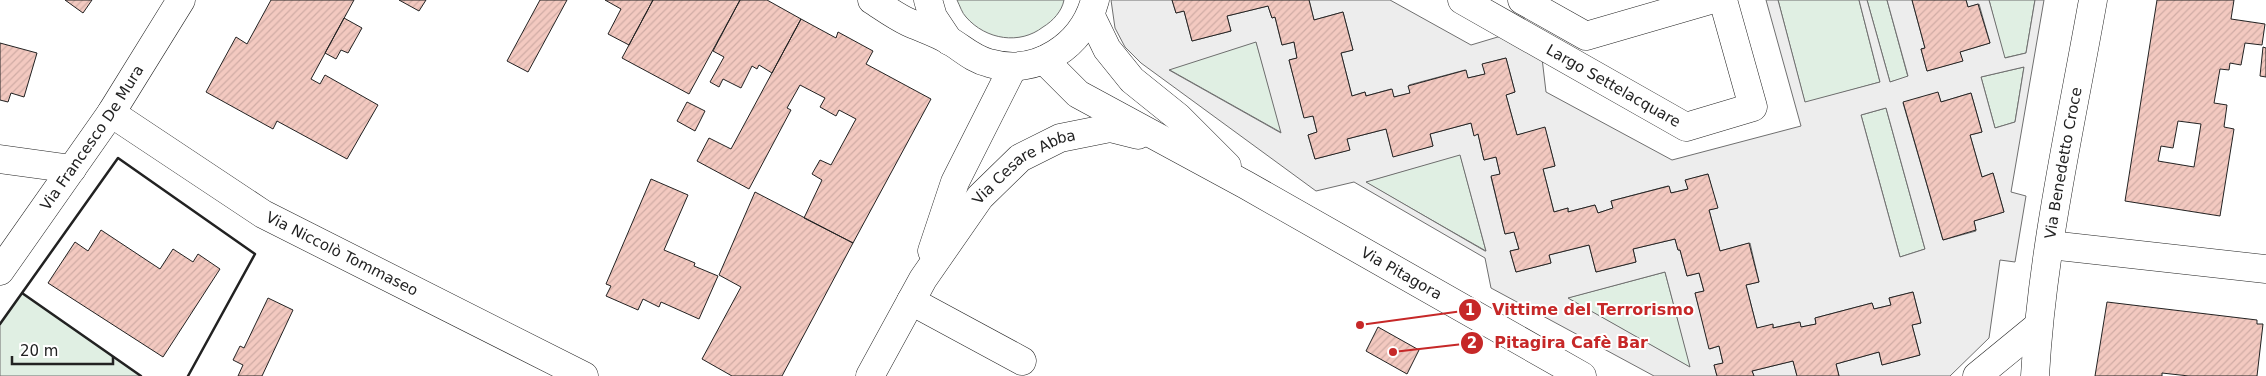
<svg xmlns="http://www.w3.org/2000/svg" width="2266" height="376" font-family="'DejaVu Sans',sans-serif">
	<defs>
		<pattern id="building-hatch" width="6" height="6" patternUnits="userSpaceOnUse" patternTransform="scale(1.25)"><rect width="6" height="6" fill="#f3c9c0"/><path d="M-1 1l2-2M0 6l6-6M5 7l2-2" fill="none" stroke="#d0aca5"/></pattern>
	</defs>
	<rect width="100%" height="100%" fill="#fff"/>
	<path fill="#e0efe3" stroke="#6f6f6f" d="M957,0h107c-2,11 -11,21 -21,27 -23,18 -57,13 -77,-10 -4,-4 -6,-11 -9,-17z
		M1778,0h81l21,82 -75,21z
		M1867,0h20l21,77 -18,5z
		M1989,0h46l-9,53 -22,5z
		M1256,41l26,92 -114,-64z
		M2024,67l-9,55 -20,6 -14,-51z
		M1886,108l39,141 -25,8 -39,-142z
		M1460,154l26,97 -121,-69z
		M1665,272l26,96 -124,-70z
		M22,293l119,83h-141v-52z"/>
	<path fill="#ededed" stroke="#6f6f6f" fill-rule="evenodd" d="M1111,0h61l4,13 8,-2 8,30 39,-10 -4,-15 41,-10 4,12 3,-1 7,28 12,-3 3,16 -8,2 15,57 9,-1 4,16 -9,3 7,24 34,-9 -2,-11 39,-10 7,27 40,-10 -3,-12 41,-11 3,12 4,-1 6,26 12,-3 4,17 -9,3 14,57 9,-2 5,17 -9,2 6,21 35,-9 -2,-8 40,-10 7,27 40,-10 -3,-13 42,-10 3,11h2l7,26 12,-3 5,18 -9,2 15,56 9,-3 4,17 -9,2 3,11h-63l-163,-88 -6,-30 -131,-76 -38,9 -175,-128 -16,-16 -10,-19zM1256,42l25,91 -112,-63zM1460,155l26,96h-1l-119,-69zM1665,272l25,95 -122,-69z
		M1309,0h81l81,45 30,-9 41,22 4,34 126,68 129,-34 -35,-126h12l27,102 75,-20 -21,-82h8l23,82 18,-6 -21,-76h25l13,48 -4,1 6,22 35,-10 -2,-9 30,-9 -11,-39 -11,3 -2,-7h23l16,58 21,-5 9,-53h9l-33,192 15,4 -11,66 -15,-2 -11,78 -39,38h-111l-3,-12 43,-12 3,13 38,-10 -8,-30 9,-2 -8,-31 -24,6 2,7 -17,4 -2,-6 -57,15 1,6 -15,3 -2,-5 -26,6v-3l-16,3 -11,-43 13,-3 -9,-39 -30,8 -11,-41 8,-2 -9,-34 -22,6 2,9 -17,4 -3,-7 -57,15 2,7 -15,5 -3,-8 -27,7v-4l-14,4 -11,-43 12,-3 -10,-38 -28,7 -11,-40 9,-3 -9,-34 -23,6 2,10 -17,4 -3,-8 -56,15 1,8 -16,4 -3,-8 -25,7 -1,-4 -13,4 -11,-43 12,-3 -10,-38 -29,8zM2024,67l-9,55 -20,6 -14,-51zM1938,93l3,9 30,-9 11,39 -12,3 12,42 11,-4 11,39 -30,9 2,10 -33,9 -40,-137zM1886,108l39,141 -25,8 -39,-142z
		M1793,361l4,15h-43l-2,-5z"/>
	<path fill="url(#building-hatch)" stroke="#222" fill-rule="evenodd" d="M65,0h27l-9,13z
		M271,0h83l-43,79 9,5 5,-9 53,30 -31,54 -70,-38 -4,8 -67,-37 30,-55 11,7z
		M399,0h27l-7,11z
		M540,0h27l-39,72 -21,-11z
		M605,0h48l-24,45 -21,-11 13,-25z
		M653,0h87l-51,94 -67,-36z
		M740,0h27l34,19 -29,54 -13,-8 -2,4 -5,-3 -11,22 -18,-9 -4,8 -9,-5 14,-25 -11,-6z
		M1172,0h137l5,20 29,-8 10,38 -12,3 11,43 13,-4 1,4 26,-7 2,8 16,-4 -2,-7 58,-16 2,8 17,-4 -3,-10 24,-6 9,34 -9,3 11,40 28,-8 10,39 -12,3 11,43 14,-4v4l27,-7 3,8 15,-5 -2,-7 58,-15 2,7 17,-4 -3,-9 23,-6 10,34 -9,2 11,41 29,-8 10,39 -13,3 11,43 16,-4v4l27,-6 1,5 15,-3 -1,-6 57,-15 2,6 17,-4 -2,-7 24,-6 8,31 -9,2 8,30 -38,10 -3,-13 -43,12 3,12h-42l-4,-15 -41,10 2,5h-37l-3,-11 9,-2 -4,-17 -10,3 -14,-56 9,-2 -5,-18 -12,3 -7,-26h-2l-3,-11 -42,10 3,13 -40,10 -7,-27 -40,10 2,8 -35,9 -6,-21 9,-2 -5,-17 -9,2 -14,-58 9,-2 -4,-17 -12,3 -6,-26 -4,2 -3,-13 -41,11 3,12 -40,11 -7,-28 -39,10 3,11 -35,9 -7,-24 9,-3 -4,-16 -9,2 -15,-58 8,-2 -3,-16 -12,3 -7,-28 -3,1 -4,-12 -41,10 4,15 -39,10 -8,-30 -8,2z
		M1912,0h54l2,7 10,-3 12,39 -30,9 3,9 -36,10 -6,-22 4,-1z
		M2157,0h77l-3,19 34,5 -3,21 -17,-2 -4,22 -11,-2 -1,7 -9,-1 -6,34 13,2 -3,22 10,2 -14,87 -95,-15zM2178,121l23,3 -7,43 -36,-6 3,-15 12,2z
		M344,18l18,10 -14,25 -7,-3 -5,9 -11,-6z
		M801,19l35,19 2,-6 35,19 -7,13 65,35 -78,144 -49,-25 18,-38 -10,-6 8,-14 11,5 25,-46 -17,-9 -3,6 -16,-9 5,-9 -25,-13 -13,23 4,2 -42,79 -52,-28 12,-23 22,11z
		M0,43l37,10 -13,44 -13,-4 -3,9 -8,-2z
		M2263,47l3,1v29l-6,-1z
		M1938,92l3,10 30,-9 11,39 -12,3 12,42 11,-4 11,39 -30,9 2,9 -33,10 -40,-138z
		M687,102l18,9 -10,20 -18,-10z
		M651,179l37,16 -24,55 31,13 -1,3 24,10 -19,43 -38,-17 -2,5 -16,-8 -5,11 -32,-14 5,-10 -5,-2z
		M755,192l98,51 -71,133h-50l-30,-17 39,-72 -22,-12z
		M101,230l59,39 13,-20 20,13 5,-8 22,15 -57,88 -115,-74 27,-41 13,9z
		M268,298l25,12 -31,66h-24l5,-11 -10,-5 7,-14 4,2z
		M2107,302l150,18v4h6l-6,52h-68l-27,-3v3h-67z
		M1378,327l41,23 -12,24 -41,-23z"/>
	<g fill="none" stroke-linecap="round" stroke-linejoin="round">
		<g stroke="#222" stroke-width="29">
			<g id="minor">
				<path d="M872,0c11,7 23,16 36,22 13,6 29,11 42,19 13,8 23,18 39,22 48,14 94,-18 106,-63"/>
				<path d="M928,0l5,17 16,24"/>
				<path id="s1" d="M1462,0l224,127 67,-20 -30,-107"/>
				<path d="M1522,0l64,36 124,-36"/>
				<path d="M1091,16l16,33 25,31 46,37 49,49"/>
				<path id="s2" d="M1044,60l34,34 168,91 336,191"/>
				<path id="s3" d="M111,113l152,101 321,162"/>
				<path d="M0,159l72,10"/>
				<path d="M2050,245l216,24"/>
				<path d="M932,251l23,-69 58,-115"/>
				<path id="s4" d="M0,271l111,-158 70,-113"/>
				<path d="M911,301l111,60"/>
				<path id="s5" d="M870,376l53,-97 57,-82 40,-39 40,-20 50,-10 28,7"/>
				<path d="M1977,376l61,-50"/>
				<path id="s6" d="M2035,376c7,-126 36,-252 58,-376"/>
			</g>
		</g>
		<use href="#minor" stroke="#fff" stroke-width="28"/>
		<path stroke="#222" stroke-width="2.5" d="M22,293l119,83
			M0,324l118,-166 137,96 -67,122"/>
	</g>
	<g text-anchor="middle" stroke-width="4" stroke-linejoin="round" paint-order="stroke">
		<g font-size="15" fill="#222" stroke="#fff">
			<text dy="5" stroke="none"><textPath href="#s1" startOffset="174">Largo Settelacquare</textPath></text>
			<text dy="5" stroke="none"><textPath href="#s4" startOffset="162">Via Francesco De Mura</textPath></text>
			<text dy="5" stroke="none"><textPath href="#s6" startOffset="215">Via Benedetto Croce</textPath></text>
			<text dy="5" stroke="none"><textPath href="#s5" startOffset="265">Via Cesare Abba</textPath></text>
			<text dy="5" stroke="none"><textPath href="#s3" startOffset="271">Via Niccolò Tommaseo</textPath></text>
			<text dy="5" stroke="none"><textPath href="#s2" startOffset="418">Via Pitagora</textPath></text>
		</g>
	</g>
	<path fill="none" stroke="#c62828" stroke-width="2" d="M1360 325L1470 310M1393 352L1472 343"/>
	<g fill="#c62828" stroke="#fff" stroke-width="2">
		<circle cx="1360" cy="325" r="5"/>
		<circle cx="1393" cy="352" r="5"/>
		<circle cx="1470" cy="310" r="12"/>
		<circle cx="1472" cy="343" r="12"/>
	</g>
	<g font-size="15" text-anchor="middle" font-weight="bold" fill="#fff">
		<text x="1470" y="315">1</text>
		<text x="1472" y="348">2</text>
	</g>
	<g font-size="16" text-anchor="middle" font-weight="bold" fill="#c62828" stroke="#fff" stroke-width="4" stroke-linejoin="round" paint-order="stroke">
		<text x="1593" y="315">Vittime del Terrorismo</text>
		<text x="1571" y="348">Pitagira Cafè Bar</text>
	</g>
	<path d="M12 356v8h101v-8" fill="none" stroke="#222222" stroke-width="2.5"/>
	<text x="20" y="356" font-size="15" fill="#222222" stroke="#ffffff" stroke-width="4" paint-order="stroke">20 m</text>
</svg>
